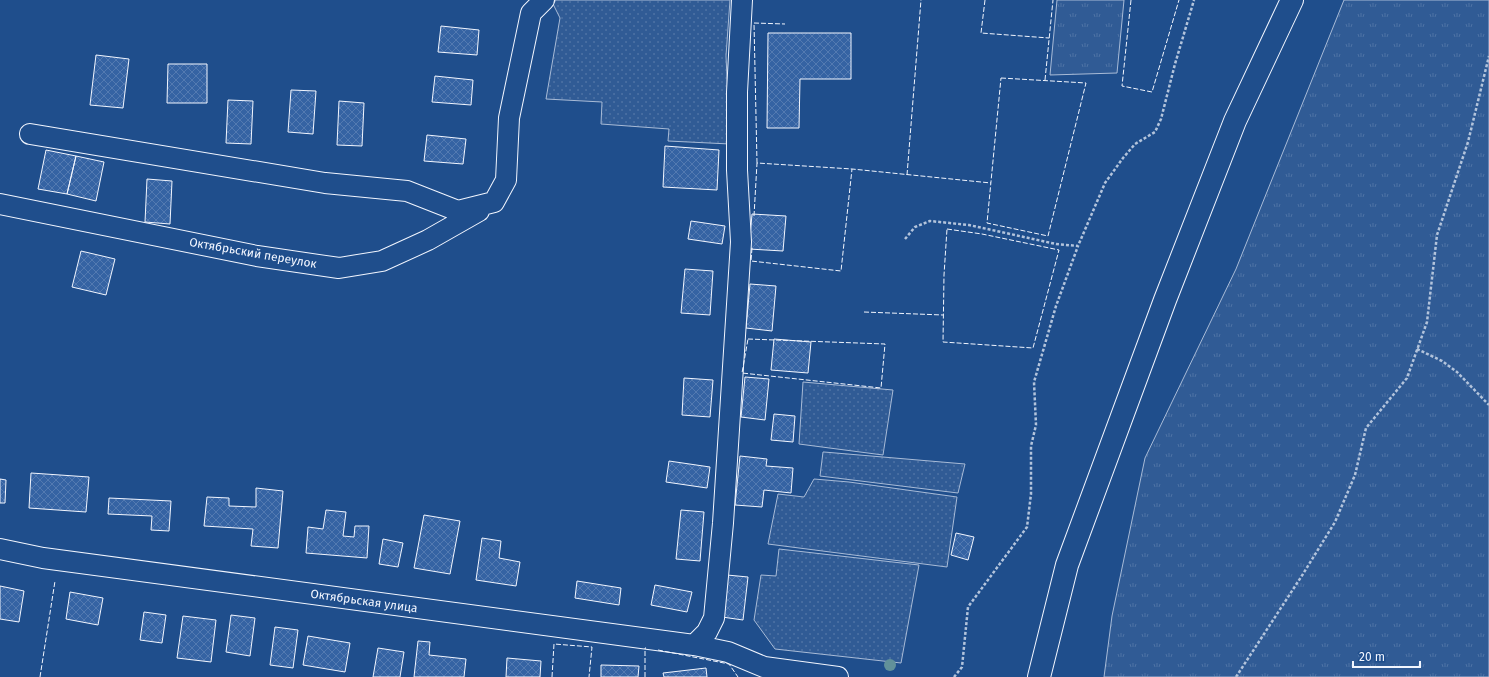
<svg xmlns="http://www.w3.org/2000/svg" width="1489" height="677" font-family="'Fira Sans',sans-serif">
	<defs>
		<pattern id="grass-tufts" width="24" height="20" patternUnits="userSpaceOnUse"><rect width="24" height="20" fill="#305b95"/><path d="M3 7l-1-3M5 7V3M7 7l1-3M15 17l-1-3M17 17v-4M19 17l1-3" fill="none" stroke="#4e73a5"/></pattern>
		<pattern id="garden-dots" width="8" height="8" patternUnits="userSpaceOnUse"><rect width="8" height="8" fill="#305b95"/><path d="M2 2h.1M6 6h.1" fill="none" stroke="#4e73a5" stroke-width="1.8" stroke-linecap="round"/></pattern>
		<pattern id="building-cross-hatch" width="8" height="8" patternUnits="userSpaceOnUse"><rect width="8" height="8" fill="#3563a3"/><path d="M0 0l8 8M0 8l8-8" fill="none" stroke="#537ab1"/></pattern>
	</defs>
	<rect width="100%" height="100%" fill="#1f4e8c"/>
	<path fill="url(#grass-tufts)" stroke="#a8bbd7" d="M1057,0h67l-7,73 -67,2z
		M1344,0h145v677h-385l8,-61 33,-158 91,-189z"/>
	<path fill="url(#garden-dots)" stroke="#a8bbd7" d="M556,0h174l-4,56 4,88 -62,-3 1,-12 -68,-5 1,-22 -56,-3 14,-81 -7,-14z
		M803,382l90,8 -10,65 -84,-11z
		M823,452h1l141,12 -7,29 -138,-17z
		M814,479l35,3 108,15 -10,70 -179,-23 10,-50 26,3z
		M779,549l140,16 -18,98 -126,-14 -21,-29 7,-45 15,1z"/>
	<path fill="url(#building-cross-hatch)" stroke="#f2f6ff" d="M441,26l38,4 -2,25 -39,-3z
		M768,33h83v46h-51l-1,49h-32z
		M96,55l33,4 -6,49 -33,-3z
		M168,64h39v39h-40z
		M435,76l38,4 -2,25 -39,-3z
		M291,90l25,1 -3,43 -25,-2z
		M228,100l25,1 -2,43 -25,-1z
		M339,101l25,2 -2,43 -25,-1z
		M427,135l39,4 -3,25 -39,-3z
		M665,146l54,4 -2,40 -54,-3z
		M46,150l30,6 -9,38 -29,-5z
		M76,156l28,6 -8,39 -29,-7z
		M147,179l25,2 -2,43 -25,-2z
		M752,214l34,2 -3,35 -34,-2z
		M691,221l34,5 -3,18 -34,-5z
		M81,251l34,8 -9,36 -34,-8z
		M685,269l28,2 -3,44 -29,-2z
		M750,284l26,2 -4,45 -26,-3z
		M774,339l37,3 -3,31 -37,-3z
		M745,377l24,2 -4,41 -24,-3z
		M684,378l29,2 -3,37 -28,-2z
		M774,414l21,2 -2,26 -22,-2z
		M740,456l27,3 -1,7 27,2 -2,25 -27,-3 -2,17 -27,-2z
		M669,461l41,6 -3,21 -41,-6z
		M31,473l58,4 -3,35 -57,-4z
		M0,479l6,1 -1,23h-5z
		M256,488l27,3 -5,57 -27,-2 2,-17 -49,-3 3,-29 22,1v8l27,1z
		M109,498l62,3 -2,30 -18,-1 1,-14 -44,-2z
		M326,510l20,2 -3,24 11,1 1,-11h14l-2,32 -61,-5 2,-26 15,2z
		M681,510l23,2 -4,49 -24,-2z
		M424,515l36,6 -10,53 -36,-6z
		M956,533l18,4 -6,23 -17,-5z
		M482,538l19,3 -2,17 21,4 -4,24 -40,-6z
		M383,539l20,4 -5,24 -19,-3z
		M727,575l21,2 -5,43 -21,-3z
		M577,581l44,7 -2,17 -44,-7z
		M655,585l37,7 -5,20 -36,-7z
		M0,586l24,5 -5,31 -19,-3z
		M70,592l33,6 -5,27 -32,-6z
		M144,612l22,3 -4,28 -22,-3z
		M231,615l24,3 -5,38 -24,-4z
		M183,616l33,4 -5,42 -34,-4z
		M275,627l23,3 -5,38 -23,-3z
		M308,636l42,7 -5,29 -42,-7z
		M418,641l12,1 -1,13 37,4 -2,18h-50z
		M378,648l26,4 -4,25h-27z
		M507,658l34,3 -1,16h-34z
		M601,665l38,1 -1,11h-37z
		M706,668l1,9h-43l-1,-4z"/>
	<g fill="none" stroke-linecap="round" stroke-linejoin="round">
		<g stroke="#f2f6ff" stroke-width="22">
			<path id="minor" d="M30,134l295,49 82,8 51,20 36,-9 12,-22 3,-62 22,-105 13,-13
				M0,204l257,52 82,12 43,-7 46,-21 51,-29
				M0,549l43,9 651,87 34,7 36,15 74,10
				M694,645l13,-13 7,-14 9,-95 18,-281 -4,-72v-78l5,-92"/>
		</g>
		<g stroke="#f2f6ff" stroke-width="24">
			<path id="trunk" d="M1039,677l28,-112 98,-265 70,-179 57,-121"/>
		</g>
		<path stroke="#b3c4dc" stroke-width="2.5" stroke-dasharray="3 2" stroke-linecap="butt" d="M905,239l10,-12 15,-6 39,4 87,19 22,2 27,-63 18,-25 12,-14 20,-12 6,-13 14,-55 19,-64
			M1417,349l25,12 15,11 32,33
			M954,677l8,-10 6,-60 59,-80 4,-33v-48l5,-21 -2,-43 22,-76 22,-60
			M1236,677l67,-103 32,-52 20,-47 11,-47 41,-50 20,-56 10,-87 31,-93 21,-86"/>
		<use href="#minor" stroke="#1f4e8c" stroke-width="20"/>
		<use href="#trunk" stroke="#1f4e8c" stroke-width="22"/>
		<path stroke="#f2f6ff" stroke-width="1" stroke-dasharray="5 2" stroke-linecap="butt" d="M985,0l-4,33 68,5
			M1131,0l-9,86 30,6 27,-92
			M1001,78l85,5 -38,153 -61,-13z
			M1045,80l8,-80
			M757,163l-3,-140 31,1
			M907,175l14,-175
			M754,216l3,-53 95,6 139,14
			M947,229l35,5 77,16 -26,98 -90,-6 1,-67z
			M752,248l-1,13 90,10 11,-102
			M864,312l79,3
			M748,339l137,5 -4,44 -139,-15z
			M658,650l71,14 9,13
			M40,677l15,-96
			M552,677l2,-33 38,3 -3,30
			M645,677v-29h1"/>
	</g>
	<circle fill="#61919a" cx="890" cy="665" r="6"/>
	<g text-anchor="middle" stroke-width="3" stroke-linejoin="round" paint-order="stroke">
		<g font-size="12" fill="#f2f6ff" stroke="#1f4e8c">
			<text transform="translate(253 253) rotate(10)" y="4">Октябрьский переулок</text>
			<text transform="translate(364 601) rotate(8)" y="4">Октябрьская улица</text>
		</g>
	</g>
	<path d="M1353 661v6h67v-6" fill="none" stroke="#f2f6ff" stroke-width="2"/>
	<text x="1359" y="661" font-size="12" fill="#f2f6ff" stroke="#1f4e8c" stroke-width="3" paint-order="stroke">20 m</text>
</svg>
